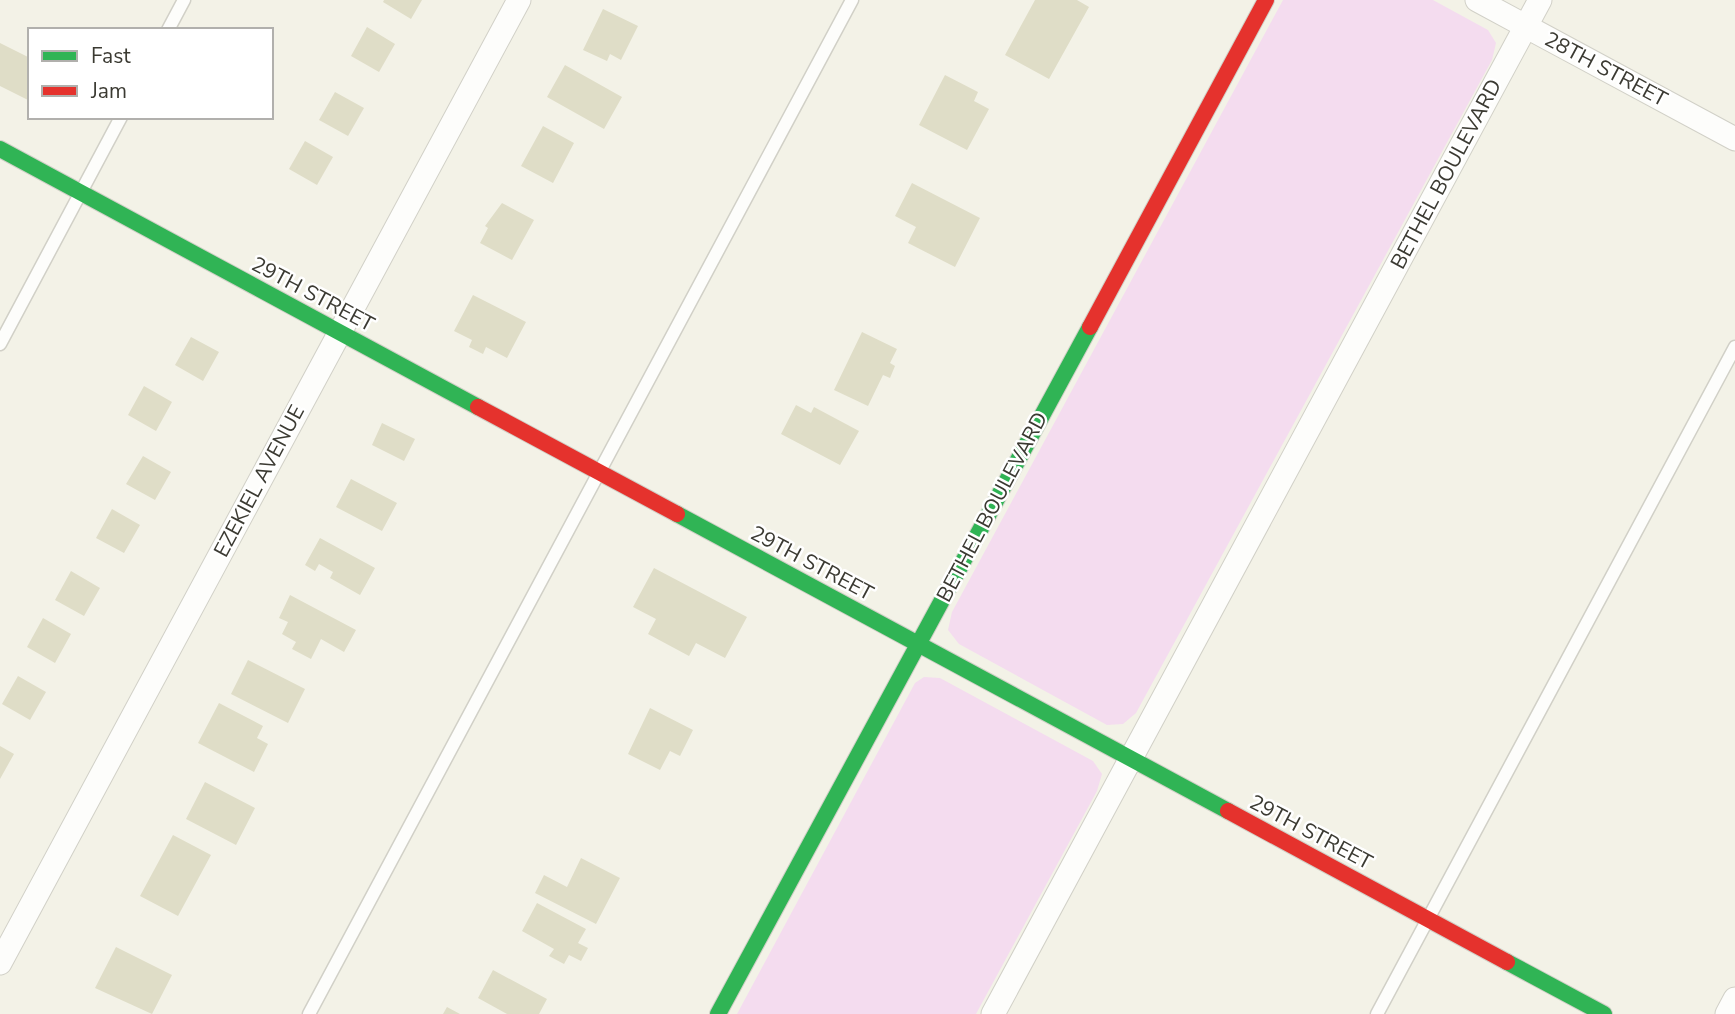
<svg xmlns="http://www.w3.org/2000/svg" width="1735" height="1014" font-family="'Nunito Sans',sans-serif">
	<rect width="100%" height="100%" fill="#f3f2e7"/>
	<path fill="#f4dcef" d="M1283,0h150l55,30 8,13 -4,17 -356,653 -13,11 -16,1 -148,-81 -11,-14 4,-18z
		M924,677l16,1 153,83 9,13 -5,17 -121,223h-239l178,-331z"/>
	<path fill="#dfddc7" d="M384,0h38l-11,19 -28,-17z
		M1035,0h42l12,7 -40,72 -44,-24z
		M603,9l35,17 -17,34 -11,-6 -3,7 -24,-11z
		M367,27l28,17 -16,28 -28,-16z
		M0,43l30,15v43l-30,-15z
		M565,65l57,32 -18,32 -57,-32z
		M945,75l33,17 -4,9 15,8 -22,41 -48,-25z
		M335,92l29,16 -16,28 -29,-16z
		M543,126l31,17 -21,40 -32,-17z
		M305,141l28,16 -16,28 -28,-16z
		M912,183l68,35 -25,49 -47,-24 8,-16 -21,-11z
		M502,203l32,17 -22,40 -32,-17 8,-15 -3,-2z
		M473,295l53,27 -19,36 -21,-11 -3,7 -14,-7 3,-7 -18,-9z
		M862,332l35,17 -7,14 5,3 -5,12 -7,-3 -15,31 -34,-16z
		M191,337l28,15 -16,29 -28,-16z
		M144,386l28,16 -16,29 -28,-16z
		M796,405l15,8 3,-6 45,24 -19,34 -59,-31z
		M382,423l33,16 -11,22 -32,-16z
		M143,456l28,16 -16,28 -29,-16z
		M351,479l46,24 -15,28 -46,-24z
		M112,509l28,16 -16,28 -28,-15z
		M320,538l55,30 -15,27 -30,-17 3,-6 -14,-8 -4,7 -10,-6z
		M654,568l93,49 -22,41 -29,-15 -7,13 -41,-22 8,-15 -23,-12z
		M71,571l29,17 -16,28 -29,-16z
		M290,595l66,35 -12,22 -23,-13 -10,20 -19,-10 4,-7 -14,-8 6,-12 -9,-4z
		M43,618l28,16 -16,29 -28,-16z
		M248,660l57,29 -17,34 -57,-29z
		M18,676l28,16 -16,28 -28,-16z
		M219,703l44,23 -6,12 11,6 -14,28 -56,-29z
		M650,708l43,22 -13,26 -10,-5 -10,19 -32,-16z
		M0,746l14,8 -14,25z
		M205,782l50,26 -19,37 -50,-26z
		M173,835l38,20 -33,61 -38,-20z
		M581,858l39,20 -24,46 -61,-31 9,-18 23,12z
		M537,903l49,26 -8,14 10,5 -7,13 -12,-6 -5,9 -15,-8 5,-7 -32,-18z
		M116,947l56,28 -20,39 -57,-26z
		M493,970l54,29 -8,15h-32l-29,-16z
		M447,1007l13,7h-17z"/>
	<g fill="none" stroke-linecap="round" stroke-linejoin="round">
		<g stroke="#d1d0c7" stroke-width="15">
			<path id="lane" d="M168,30l16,-30
				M0,344l121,-227
				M309,1014l543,-1014
				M1377,1014l358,-667"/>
		</g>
		<g stroke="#d1d0c7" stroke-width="25">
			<path id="street" d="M1477,0l258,139
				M0,963l519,-963
				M993,1014l547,-1014
				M1727,1014l8,-15"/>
		</g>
		<g stroke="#d1d0c7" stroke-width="18">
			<path id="fast" d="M0,149l478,258
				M677,514l551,297
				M1507,962l97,52
				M718,1014l372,-687"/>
		</g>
		<g stroke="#d1d0c7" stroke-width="18">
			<path id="jam" d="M1090,327l176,-327
				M478,407l199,107
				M1228,811l279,151"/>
		</g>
		<use href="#lane" stroke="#fdfdfb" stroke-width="12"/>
		<use href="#street" stroke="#fdfdfb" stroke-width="23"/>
		<use href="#fast" stroke="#30b455" stroke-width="16"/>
		<use href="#jam" stroke="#e5322d" stroke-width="16"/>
	</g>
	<g text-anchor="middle" stroke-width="5" stroke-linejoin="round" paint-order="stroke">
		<g font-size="21" fill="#3b3a32" stroke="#fff">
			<text transform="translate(1606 69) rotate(28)" y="7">28TH STREET</text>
			<text transform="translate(1446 174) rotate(-62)" y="7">BETHEL BOULEVARD</text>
			<text transform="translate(313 294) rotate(28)" y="7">29TH STREET</text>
			<text transform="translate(259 481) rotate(-62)" y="7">EZEKIEL AVENUE</text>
			<text transform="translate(992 507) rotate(-62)" y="7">BETHEL BOULEVARD</text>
			<text transform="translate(812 563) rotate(28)" y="7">29TH STREET</text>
			<text transform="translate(1311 832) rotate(28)" y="7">29TH STREET</text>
		</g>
	</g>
	<rect x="28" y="28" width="245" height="91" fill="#ffffff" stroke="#b1b0ad" stroke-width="2"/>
	<rect x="42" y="51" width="35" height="10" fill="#30b455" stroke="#b1b0ad" stroke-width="2"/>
	<text x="91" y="63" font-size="21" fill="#3b3a32">Fast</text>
	<rect x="42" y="86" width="35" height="10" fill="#e5322d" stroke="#b1b0ad" stroke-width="2"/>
	<text x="91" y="98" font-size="21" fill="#3b3a32">Jam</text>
</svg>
